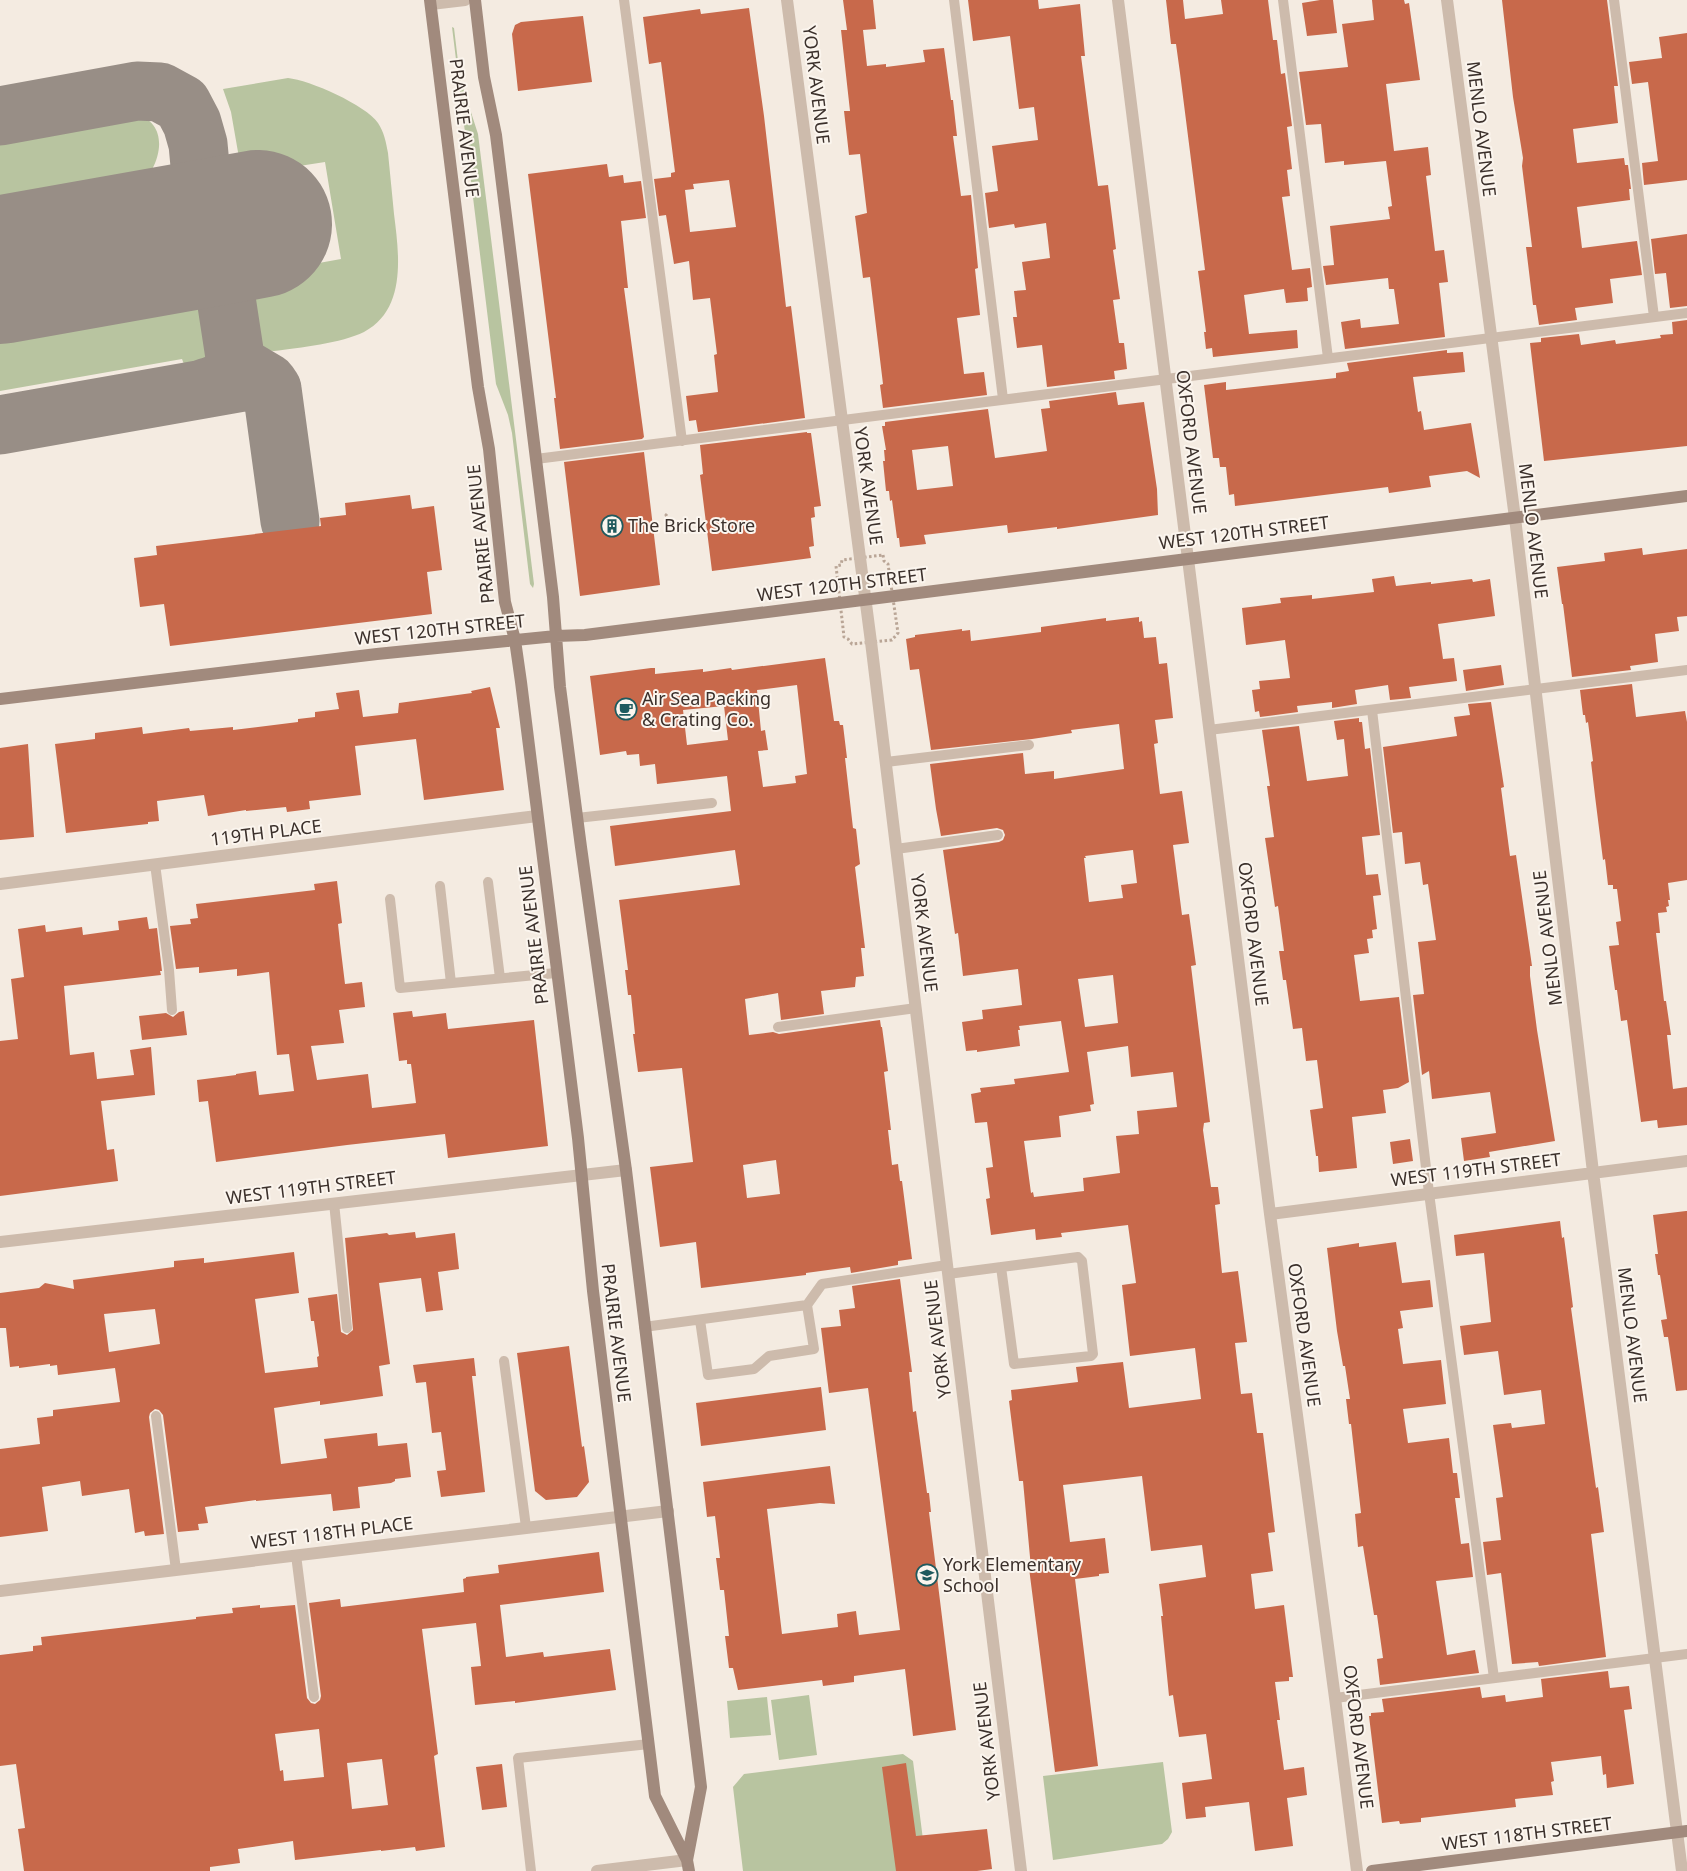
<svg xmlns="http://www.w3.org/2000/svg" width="1687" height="1871" font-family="'Noto Sans',sans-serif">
	<rect width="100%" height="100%" fill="#f4ebe1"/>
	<path fill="#b8c4a0" d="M452,27l2,1 6,50 18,56 56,450 -1,4 -3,-4 -18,-151 -4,-18 -12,-31z
		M288,78c21,2 78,27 90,45 6,9 8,19 10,30 2,20 4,40 6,61 5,40 13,95 -30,118 -22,11 -65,16 -90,19 -10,-1 -18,-5 -23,-14 -4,-21 -16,-51 7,-63l83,-15 -16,-97 -83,13 -11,-63 -8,-23z
		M134,114c40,9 26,57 1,76 -6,5 -14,7 -21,9l-3,-15 -111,22v-68z
		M190,285c6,2 12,6 16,12 8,12 14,48 4,60 -7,7 -16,8 -25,10l-3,-8 -182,32v-58l183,-33 -2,-13z
		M809,1695l8,60 -38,5 -8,-60z
		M767,1697l4,38 -41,3 -3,-37z
		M903,1754l10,7 14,110h-184l-10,-84 11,-13z
		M1163,1762l9,70 -4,7 -6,5 -109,16 -10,-84z"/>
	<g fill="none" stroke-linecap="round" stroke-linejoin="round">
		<path stroke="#988e86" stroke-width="59" d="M0,116l137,-25 23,1 22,12 10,19 6,21 3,32 -7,24 -14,20 -17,13 -26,12h45l20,5 12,12 10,23 11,72c-3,22 -12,26 -33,32
			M241,367l27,16 4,6 18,132
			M0,425l249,-44 12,1 11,7"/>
		<path stroke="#988e86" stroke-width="148" d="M0,270l258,-46"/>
	</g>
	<path fill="#c8694b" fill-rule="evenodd" d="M843,0h30l3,29 -13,1 4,36 19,-2v3l39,-5 -2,-12 21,-2 7,52h2l4,36h-4l8,60 10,-1 7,73 -3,1 5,46 -23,3 7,56 20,-2 3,23 -104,13 -3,-23 3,-1 -13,-107 -7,1 -8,-62 12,-3 -7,-59 -11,1 -5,-44h6l-9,-81h6z
		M968,0h70l1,9 41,-5 5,52h-4l10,78 7,52 10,-1 8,64 -3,1 7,49 -7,1 6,43h5l3,26 -13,2 1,8 -68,8 -5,-42 -25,3 -4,-31h4l-3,-26 12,-1 -4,-28 28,-4 -4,-35 -31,5 -1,-4 -25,4 -4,-35 13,-2 -6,-45 46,-6 -4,-33 -15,2 -9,-73 -37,5z
		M1166,0h17l2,19 38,-5 -2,-14h47l5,40h4l4,34 4,-1 7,53 -5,1 5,42 -5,1 3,26 -8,1 10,73 18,-2 2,19 -5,1 1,13 -22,2 -2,-14 -40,6 5,39 48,-4 1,18 -85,9 -1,-9 -6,1 -2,-17h2l-8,-61 7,-1 -25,-197 -4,-29h-5z
		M1320,0h13l4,33 -30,3 -5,-33z
		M1372,0h32l1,4 4,-1 11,77 -34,4 8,67 34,-4 3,28 -5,1 9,75 9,-1 4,32 -9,1 6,54 -100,12 -4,-27 19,-3 1,9 38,-4 -5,-35h-5l-1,-11 -62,7 -3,-19 11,-1 -4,-39 60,-7 -2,-12 4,-1 -6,-45 -42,4v-4l-19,2 -4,-39 -15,1 -7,-53 49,-5 -6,-43 32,-4z
		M1502,0h105l11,86h-4l4,37 -45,6 4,34 47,-5 1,7h3l3,24h-2l1,11 -53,7 5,41 55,-7 5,34 -32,4 3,24 -38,5 2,12 -38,5 -3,-20h-3l-7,-58h6l-10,-81 1,-8 -10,-61z
		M749,8l15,108 22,191 5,-1 14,112 -107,14 -2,-12 -7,1 -3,-25 32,-4 -4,-37 3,-1 -7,-56 -17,2 -4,-39 -15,3 -8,-49 -7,1 -5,-37 17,-2v-4l4,-1 -14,-110 -12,2 -6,-47 57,-8 1,5zM729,180l7,47 -46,5 -5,-42 9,-1 -1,-5z
		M583,16l9,66 -74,9 -6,-57 3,-9 6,-3z
		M1687,33v147l-43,5 -2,-22 16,-2 -10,-79 -16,2 -3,-22 33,-4 -3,-21z
		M607,164l2,13 14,-2 1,8 17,-2 5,37 -25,3 7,67h-4l20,149 -2,2 -82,10 -6,-51h2l-28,-224z
		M1687,234v72l-17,2 -4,-35 -11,1 -4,-35z
		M1687,320v126l-143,15 -14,-118 11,-1v-4l38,-4 2,11 34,-5 1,4 45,-6 -1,-3 13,-1 -1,-12z
		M1447,350v3l16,-1 2,20 -52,5 5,35 3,-1 3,19 47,-7 9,55 -13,-7 -38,5 2,11 -42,6 -1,-6 -153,19 -1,-12 -5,1 -3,-28h-6l-1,-9h-6l-9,-73 22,-3v8l110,-12v-5l13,-2 -2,-8z
		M1116,392l2,13 26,-3 13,87 1,26 -101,14v-2l-49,6 -1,-8 -83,10 2,9 -26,3 -1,-9h-2l-5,-38 -2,1 -1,-10h-3l-3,-30h2l-1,-11h2l-4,-24h3v-4l103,-13 7,49 52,-7 -6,-42 9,-1 -1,-7zM948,446l5,40 -36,4 -5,-40z
		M807,432v1h4l10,73 -7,1 1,10 -4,1 3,28 -5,1 2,11 -99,13 -12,-96 3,-1 -3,-29z
		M644,452l16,133 -80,11 -16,-134z
		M410,495l2,14 22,-3 8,64 -15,2 5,42 -262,32 -6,-42 -24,3 -6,-49 23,-3 -1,-9 165,-20 -1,-8 26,-3 -1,-12z
		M1642,548l1,7 44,-6v67l-10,1 2,14 -24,3 3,28 -28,4 1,4 -59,7 -9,-73h-1l-5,-37 48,-6 -1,-8z
		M1394,576l2,10 35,-4v2l41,-5 1,3 17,-3 5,37 -57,8 5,35 11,-1 3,23 -48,6 2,11 -21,2 -2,-15 -33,5 2,14 -25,4v-6l-35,4 1,6 -38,5 -1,-6 -4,1 -3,-22 8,-1 -1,-8 31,-3 -5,-38 -39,5 -4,-37 39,-5 -1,-5 32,-3v4l62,-7 -2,-13z
		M1139,617v5l3,-1 2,17 12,-1 3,27 8,-1 6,55 -18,2 3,23 -4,1 6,50 22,-3 7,52 -16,2 9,70 7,-1 7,51 -5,1 19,156 -6,1 -1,7 8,57h7l2,17 -5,1 7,68 16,-2 9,71 -12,1 6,51 11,-1 5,40h6l12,99 -7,1 5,38 -22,3 4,35 29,-4 9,72h-4v4l-14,1 5,38h-3l7,50 20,-3 3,28 -20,3 6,48 -38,5 -6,-49 -44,5 1,10 -20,2 -4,-36 30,-4 -6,-45 -27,3 -6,-42 -4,1 -8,-80h2l-4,-32 47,-7 -4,-32 -51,6 -9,-75 -79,9 7,57 35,-4 4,35 -10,1v2l-24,3 23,187 -43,6 -26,-204h2l-8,-87h-4l-10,-80 3,-1 -1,-10 67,-8 -2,-15 47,-5 6,46 72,-9 -6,-51 -65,8 -8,-71 14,-2 -8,-58 -67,8 1,4 -26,3 -1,-11 -44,6 -5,-36 4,-1 -4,-30 7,-1 -6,-45 -12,1 -4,-29 10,-2 -1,-4 35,-4 -1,-5 55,-7 -8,-51 -42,5 1,4h-2l2,16 -43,6v-2l-11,1 -4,-29 21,-3 -1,-9 40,-5 -4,-36 -55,7 -5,-43 -3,1 -12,-84 56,-8 4,-2 2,-5 -2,-5 -6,-2 -56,8 -5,-27 -6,-45 93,-11 2,21 29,-3v8l70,-10 -5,-45 -48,6 1,3 -40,6 -101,11 -12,-81 -9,1 -4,-31 9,-2v-2l47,-6v2l8,-1 1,11 70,-9v-5l65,-9v3zM1133,850l4,33 -16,2 2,13 -34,4 -5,-44h2l-1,-2zM1113,975l5,48 -33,4 -7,-48zM1128,1046l3,31 42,-5 4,35 -40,4 2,23 -23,2 4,37 -37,5 1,13 -50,6 -1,-5 -2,1 -7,-52 37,-4 -2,-21 32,-5 -1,-6 4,-1 -7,-52z
		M825,658l9,63h5l1,4h3l4,33h-2l8,70 3,1 4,35 -5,3 10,81h-4l3,28 -8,1 -1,10 -34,4 3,23 -43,6 -3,-27 -33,6 4,36 24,-3 6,2 101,-14 1,7h1l6,44 -4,1 7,58h-3l4,35 6,-1 2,17h2l10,78 -14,2v4l-47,8 -1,-6 -44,6v2l-105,13 -5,-46 -36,5 -10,-80 43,-5 -11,-94 -44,4 -5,-38h2l-4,-39h-3l-3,-25h3l-9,-70 121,-15 -5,-35 -120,16 -5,-40 121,-15 -4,-35 -70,8 -2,-20 -15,2 -1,-12 -12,1 -1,-4 -26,4 -10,-79 61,-8h4v6l48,-5v3l28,-4 1,2zM797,685l10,89 -12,2 1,7 -33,4 -5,-36 10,-1 -3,-20 -4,1 -4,-41zM724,706l4,34 -41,5 -4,-35zM776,1160l4,34 -33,4 -4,-33z
		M1501,665l3,20 -38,6 -3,-21z
		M1632,684l4,33 49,-6 2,11v158l-19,3 2,17h-2l1,6 -3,1 1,5 -9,1 2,20h-4l8,68h2l5,34h-4l6,54 14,-2v38l-29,3 -1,-8 -16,2 -14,-102 -6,1 -4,-31h-2l-6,-44 10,-1 -3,-23 5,-1 -4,-32h-4v-4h-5l-3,-26 -2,1 -8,-64 -4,-34 2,-1 -5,-39 -2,1 -1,-8h-2l-3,-25z
		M490,687l10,41h-4l8,62 -80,10 -8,-61 -61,7 6,49 -52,6 1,8 -23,3 -1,-5 -40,4v-1l-38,6 -4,-21 -47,6 2,20 -11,1v2l-82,9 -11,-89 40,-5v-6l47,-6 1,7 46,-6 1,3 43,-4v3l65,-8v-3l17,-2v-5l24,-3 -3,-16 23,-3 4,27 35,-4 1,-10 73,-10 -1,-2z
		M1491,702l13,85 -3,1 9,68 6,-1 16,111h-2v10l7,54 18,111 -66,11 1,5 -26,4 -3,-23 35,-5 -6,-41 -58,7 -3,-28 -7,4 -9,-80 11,-1 -6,-52 18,-2 -8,-56 -5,1 -3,-23 -15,2 -3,-32 -9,1 -10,-86 74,-11 -3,-19 16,-2 -2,-11z
		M1359,718v4h3l3,27 5,-1 10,87 -18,2 4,38 12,-1 3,21 -8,1 4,33 -5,1 1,8 -6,1 2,14 -15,2 6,46 39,-4 10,85 -11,6 -15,2 3,23 -34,4 5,51 -38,4 -1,-16h-2l-6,-46 13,-2 -6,-48 -11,1 -4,-33 -9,1 -7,-49h-3l-4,-29h5l-6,-45 -3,1 -10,-69 9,-1 -7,-51h3l-8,-56 37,-4 8,55 41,-5 -4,-37 -7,1 -3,-19z
		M28,744l6,93 -34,3v-92z
		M337,881l5,42 -4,1 2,19 5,41 17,-2 3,25 -26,3 5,33 -33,3 6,34 51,-6 4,34 44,-5 -5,-39h-4v-4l-8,1 -6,-48 19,-2 1,6 33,-4 2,16 86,-9 14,126 -100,12 -3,-24 -98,11 -131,17 -8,-61 -9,1 -2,-22 39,-5v-1l20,-3 3,24 35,-4 -5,-37 -12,1 -8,-83 -32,4v-7l-38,4v-6l-23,2 -6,-43 21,-2 -1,-5 8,-1 -2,-14 119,-14 -1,-6z
		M147,917l2,12 8,-1 5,43h-2l1,4 -97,11 6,69 24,-3 3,27 37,-4 -4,-25 21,-3 4,48 -54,6 6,49 7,-1 4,32 -118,15v-155l18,-2 -7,-60 13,-2 -6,-48 27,-4 1,7 36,-5 1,8 36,-5 -1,-9z
		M184,1011l3,24 -45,5 -3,-24 27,-3 7,4 6,-5z
		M1410,1139l3,22 -20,3 -3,-22z
		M1686,1211h1v179l-11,1 -8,-54h-4l-3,-17 6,-1 -7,-44h-2l-3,-21h3l-5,-39z
		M1560,1221l2,17 2,-1 9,70 -2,1 25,180 2,-1 6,45 -13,2 15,123 -67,9 -1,-4 -26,2 -11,-91 -14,2 -4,-33 18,-2 -5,-42 7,-1 -10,-72 18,-2 1,5 33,-4 -4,-34 -37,5 -6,-44 -34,4 -4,-29 31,-4 -7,-69 -28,3 -2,-21z
		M415,1232l1,6 39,-5 4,36 -21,3 5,38 -17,2 -5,-34 -42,5 11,81 -11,2 4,30 -63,9v-4l-46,7 7,56 46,-6 -3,-19 53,-6 1,13 29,-3 4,34 -16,2v2l-4,2 -33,4 2,21 -27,3 -2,-17 -75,7v-1l-51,7 3,16 -10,1 1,6 -21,2 -15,-117 -4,-5 -4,-1 -5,4 -1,4 15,117 -19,2 -1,-5 -9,2 -6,-44 -47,7 -2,-15 -38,6 6,44 -48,6v-88l40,-5 -3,-26 16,-2v-6l67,-8 -5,-34 -57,7 -1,-10 -7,1v-2l-31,4v-2l-9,1 -4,-39h-6v-35l39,-5 6,-5 29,6 -1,-9 101,-13v-6l30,-3v5l90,-11 5,41 -44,6 10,74 53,-6 -1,-10 2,-1 -5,-35h-3l-3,-23 29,-4 4,38 6,3 6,-5 -8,-92 42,-5 2,2zM155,1309l5,35 -51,8 -5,-38z
		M1396,1242l6,41 28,-3 3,27 -33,4 3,17 -5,1 5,35 38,-4 5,44 -43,5 5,34 41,-5 4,35h4l3,25h-5l6,46 8,-1 4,34 -37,4 11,74 28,-5 4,23 -99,12 -3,-26 6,-1 -6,-43h-3l-11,-69 -5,1 -3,-33 6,-1 -10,-89h-2l-3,-25h4l-5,-33h-2l-6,-35 -10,-83 32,-5v4z
		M900,1279l12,93h-3l4,40 3,-1 11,82h2l2,19h-2l27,218 -43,6 -8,-67 -51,7v6l-31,4 -1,-6 -84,10 -5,-22h-4l-4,-32h4l-5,-46h-4l-4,-32h4l-5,-42 -8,1 -4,-35 127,-16 5,38 -15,-1 -53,6 15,125 56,-7 -1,-13 19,-3 3,24 41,-5 -32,-242 -39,5 -8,-65 20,-2 -2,-16 16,-2 -3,-22z
		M569,1346l13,101 2,-1 5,36 -12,15 -31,3 -11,-9 -18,-138z
		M474,1358l2,18h-4l13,116 -44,5 -4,-26 9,-1 -5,-38 -9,1 -6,-51 -10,1 -3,-18z
		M821,1387l5,43 -125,16 -5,-43z
		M599,1552l5,40 -104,13 6,52 37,-5 1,5 66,-8 6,41 -101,13v-2l-40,4 -4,-38 10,-1 -5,-43 -54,6 16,125 -4,2 11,91 -29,4 -1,-4 -34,4v-1l-86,10 -2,-19 -55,8 2,14 -30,4v4h-186l-6,-42 7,-1 -9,-64 -16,2v-111l33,-4v-5l9,-1 -1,-8 155,-18v-2l37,-4 -1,-5 28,-3v3l35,-3 12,93 4,5 4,1 5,-4 1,-4 -12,-93 31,-4 1,8 123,-15 -1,-13 3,-1v-1l33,-4 -1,-8zM319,1729l5,48 -40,4 -1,-11 -3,1 -5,-37zM382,1759l6,46 -36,4 -5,-46z
		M1608,1671l2,17 19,-2 3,23 -8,1 10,74 -27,4 -1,-14 -3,1 -2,-19 -50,6 3,19 -3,1 2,13 -38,4 1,8 -95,11v4l-21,2 -1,-3 -17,2 -13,-107h2v-3l13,-1 -2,-13 98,-12 2,11 23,-3 1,7 37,-5 -2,-18z
		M906,1763l10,73 71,-7 5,40 -15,2h-81l-14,-104z
		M502,1764l5,43 -25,3 -6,-43z"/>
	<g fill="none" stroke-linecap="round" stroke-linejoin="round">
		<path stroke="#b9a596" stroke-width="3" stroke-dasharray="2.5 2.5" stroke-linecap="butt" d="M667,514l-1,1 5,10
			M883,555l1,6 4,3 10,69 -6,7 -40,4 -4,-5 -4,-2 -8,-71 5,-1 1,-5z"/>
		<path stroke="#cdbbac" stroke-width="10" d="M624,0l58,441
			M954,0l49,399
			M1283,0l45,358
			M1614,0l40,317
			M536,459l1151,-146
			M1372,710l57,483 65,485
			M1209,730l478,-60
			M886,762l143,-17
			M577,818l135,-15
			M896,849l102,-14
			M155,864l14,106 3,40
			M488,882l12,96
			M440,886l11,97
			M390,899l10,89 156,-15
			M778,1027l138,-19
			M334,1203l13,125
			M948,1274l130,-17 4,4 11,93 -2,2 -77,8 -13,-97
			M700,1320l8,55 46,-6 15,-13 45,-7 -7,-44 15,-21 125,-19
			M644,1327l163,-22
			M504,1361l22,166
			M156,1416l20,154
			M296,1555l18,142
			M1335,1698l352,-44
			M531,1871l-13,-113 131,-14"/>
		<path stroke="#cdbbac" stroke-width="12" d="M787,0l84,642 150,1229
			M1118,0l152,1214 65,484 22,173
			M1447,0l68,518 78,654 89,699
			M431,4l34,-4
			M0,884l537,-68
			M1270,1214l417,-53
			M0,1242l626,-72
			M0,1591l668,-80
			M597,1871l90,-11"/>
		<path stroke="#a18a7d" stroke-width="12" d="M430,0l48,387 11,62 16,153 10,38 6,42 57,456 15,153 62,505 32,64
			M475,0l9,77 12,58 57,462 7,90 21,160 45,323 75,617 -14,73 2,11
			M0,699l377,-45 179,-18 29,-1 1102,-139
			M1372,1871l315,-40"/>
	</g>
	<defs>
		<g id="building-ring" transform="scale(1.125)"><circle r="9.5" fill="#fbf5ee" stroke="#1f5a5e" stroke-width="1.5"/><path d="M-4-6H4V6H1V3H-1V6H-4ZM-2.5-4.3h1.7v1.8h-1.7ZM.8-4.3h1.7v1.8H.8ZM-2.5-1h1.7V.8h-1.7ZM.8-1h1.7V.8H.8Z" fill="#1f5a5e"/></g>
		<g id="cafe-ring" transform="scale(1.125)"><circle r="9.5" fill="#fbf5ee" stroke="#1f5a5e" stroke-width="1.5"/><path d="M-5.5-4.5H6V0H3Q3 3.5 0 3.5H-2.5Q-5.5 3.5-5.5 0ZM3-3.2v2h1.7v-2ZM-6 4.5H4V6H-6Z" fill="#1f5a5e"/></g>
		<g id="school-ring" transform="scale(1.125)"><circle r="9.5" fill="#fbf5ee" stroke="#1f5a5e" stroke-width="1.5"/><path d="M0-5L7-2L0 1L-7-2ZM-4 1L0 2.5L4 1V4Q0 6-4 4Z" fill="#1f5a5e"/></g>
	</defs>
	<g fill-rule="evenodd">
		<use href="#building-ring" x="612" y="526"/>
		<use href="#cafe-ring" x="626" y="709"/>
		<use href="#school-ring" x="927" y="1575"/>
	</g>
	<g text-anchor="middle" stroke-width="4" stroke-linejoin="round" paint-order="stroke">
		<g font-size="18" fill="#3b302b" stroke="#fbf5ee">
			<text transform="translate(816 85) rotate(83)" y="6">YORK AVENUE</text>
			<text transform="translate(464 128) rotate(83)" y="6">PRAIRIE AVENUE</text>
			<text transform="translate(1481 129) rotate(83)" y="6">MENLO AVENUE</text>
			<text transform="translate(1191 442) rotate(83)" y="6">OXFORD AVENUE</text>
			<text transform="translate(868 486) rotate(82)" y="6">YORK AVENUE</text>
			<text transform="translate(1533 531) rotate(83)" y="6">MENLO AVENUE</text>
			<text transform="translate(1244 533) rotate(-7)" y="6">WEST 120TH STREET</text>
			<text transform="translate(481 534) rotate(-96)" y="6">PRAIRIE AVENUE</text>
			<text transform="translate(842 585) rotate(-7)" y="6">WEST 120TH STREET</text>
			<text transform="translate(440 630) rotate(-6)" y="6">WEST 120TH STREET</text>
			<text transform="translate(266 833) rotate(-7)" y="6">119TH PLACE</text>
			<text transform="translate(924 933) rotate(83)" y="6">YORK AVENUE</text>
			<text transform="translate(1253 934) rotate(83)" y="6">OXFORD AVENUE</text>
			<text transform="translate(534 935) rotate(-97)" y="6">PRAIRIE AVENUE</text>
			<text transform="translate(1548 938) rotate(-97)" y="6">MENLO AVENUE</text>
			<text transform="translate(1476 1170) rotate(-7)" y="6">WEST 119TH STREET</text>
			<text transform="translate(311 1188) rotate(-7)" y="6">WEST 119TH STREET</text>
			<text transform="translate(616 1333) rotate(83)" y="6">PRAIRIE AVENUE</text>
			<text transform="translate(1304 1335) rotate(82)" y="6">OXFORD AVENUE</text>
			<text transform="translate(1632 1335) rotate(83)" y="6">MENLO AVENUE</text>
			<text transform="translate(938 1339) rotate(-97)" y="6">YORK AVENUE</text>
			<text transform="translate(332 1533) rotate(-7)" y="6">WEST 118TH PLACE</text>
			<text transform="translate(1358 1737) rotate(83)" y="6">OXFORD AVENUE</text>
			<text transform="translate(987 1741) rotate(-97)" y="6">YORK AVENUE</text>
			<text transform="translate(1527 1834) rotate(-7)" y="6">WEST 118TH STREET</text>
		</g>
		<g font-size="18" fill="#3b302b" stroke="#fbf5ee" text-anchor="start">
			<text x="628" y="532">The Brick Store</text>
			<text x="642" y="705">Air Sea Packing<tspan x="642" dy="21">&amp; Crating Co.</tspan></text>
			<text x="943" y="1571">York Elementary<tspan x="943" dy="21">School</tspan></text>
		</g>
	</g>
</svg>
